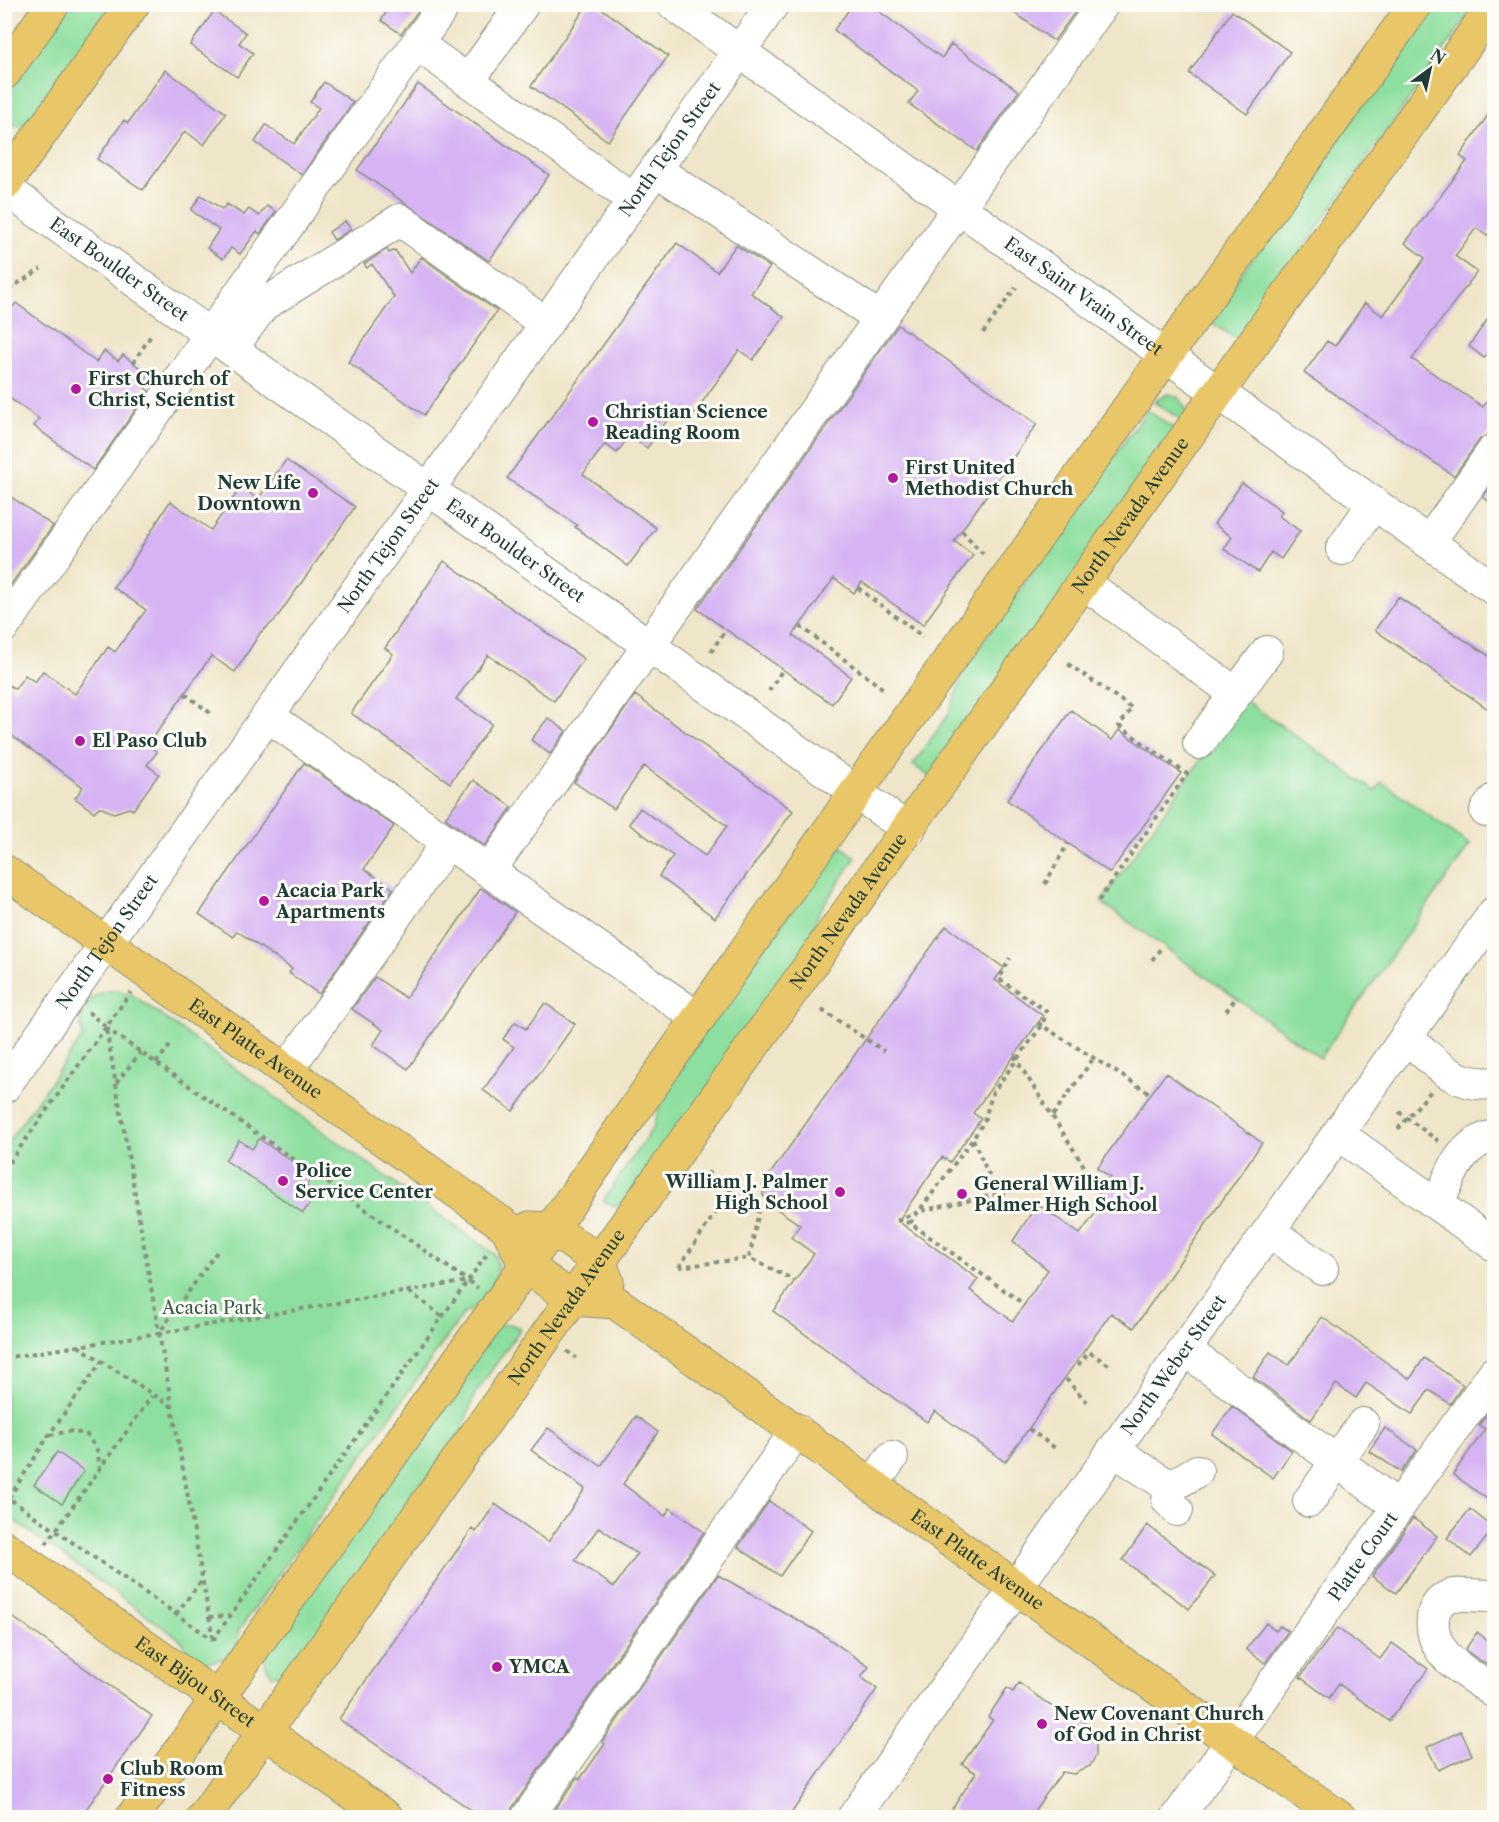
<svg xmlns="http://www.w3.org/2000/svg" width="1499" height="1822" font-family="'Libre Caslon Text',serif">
	<rect width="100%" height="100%" fill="#fdfcf7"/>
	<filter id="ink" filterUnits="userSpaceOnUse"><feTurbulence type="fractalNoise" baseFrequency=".0167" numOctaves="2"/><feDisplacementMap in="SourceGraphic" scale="12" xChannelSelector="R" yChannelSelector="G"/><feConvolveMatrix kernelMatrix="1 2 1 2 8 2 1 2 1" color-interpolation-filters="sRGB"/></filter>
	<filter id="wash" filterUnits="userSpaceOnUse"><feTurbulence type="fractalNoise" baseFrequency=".008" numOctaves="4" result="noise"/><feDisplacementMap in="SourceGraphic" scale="24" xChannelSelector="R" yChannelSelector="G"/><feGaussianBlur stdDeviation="1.35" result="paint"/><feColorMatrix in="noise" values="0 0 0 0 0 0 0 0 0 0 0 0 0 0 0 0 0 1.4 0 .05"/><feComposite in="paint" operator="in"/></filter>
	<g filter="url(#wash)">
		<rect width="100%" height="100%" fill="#efe5c8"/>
		<path fill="#8ddf9f" stroke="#568e6a" stroke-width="1.5" d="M68,5h45l-81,115 -13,7 -10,-3 -4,-6v-24z
			M1435,5h41l-238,335 -30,-20z
			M1167,394c12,2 15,6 19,17l-3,10 -29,-19z
			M1147,410l30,21 -245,347 -19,-13 35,-50 17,-47z
			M1243,699l132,92 7,-9 88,63 -150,213 -219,-156z
			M838,844l18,13 -37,55 -17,47 -177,244 -11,3 -11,-5 51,-75 10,-37z
			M118,990l13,4 363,260c12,20 -9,53 -30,59l-225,317c-1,7 0,13 -4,19 -8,11 -33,19 -44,7 -4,-4 -6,-11 -10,-16l-176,-126v-368l78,-110c-8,-27 8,-45 35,-46z
			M510,1324l11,4 -46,66 -13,36 -167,239 -11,7 -13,-2 -6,-10 2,-12 231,-327z"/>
		<g id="blocks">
			<path fill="#d6b4f3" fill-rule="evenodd" d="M392,4h25l4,3 -20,27 -20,-14z
				M588,4h7l73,52 -60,85 -77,-55z
				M853,4h16l73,54 9,-14 68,47 -42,60 -68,-47 9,-13 -84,-61z
				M1002,4h79l-27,37z
				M214,11l32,22 -7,10 14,10 -16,24 -47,-32z
				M1232,11l58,41 -43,62 -58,-41z
				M165,70l61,43 -22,32 -19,-14 -42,59 -46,-31 27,-39 4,3z
				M324,82l29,20 -51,73 -47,-33 11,-17 28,19 25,-36 -9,-6z
				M418,84l131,91 -60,86 -132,-91z
				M1494,106v120l-7,10 -11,-8 -21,28 22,16 -65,87 71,48 11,-16v41l-14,7 -26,37 -150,-103 23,-32 8,5 30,-43 18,13 42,-58 -20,-15 62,-82 -7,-5z
				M201,195l21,14 5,-5 17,11 5,-6 10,7 8,-10 9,6 -16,22 -3,-3 -17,23 -9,-6 -8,11 -16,-11 12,-18 -28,-20z
				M345,221l6,8 -17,11 -5,-8z
				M677,243l40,29 19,-27 34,22 -19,26 33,24 -31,43 -14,-10 -48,68 -15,-10 -29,40 -18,-12 -12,17 -12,-9 -22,30 73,54 -28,38 -53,-39 2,-2 -70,-47z
				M387,249l2,4 6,-3 15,23 11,-16 76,54 -73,104 -76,-53 46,-65 -22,-33 -5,4 -3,-4z
				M16,303l80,59 8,-11 14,10 5,-6 26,20 -8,10 8,6 -56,79 -59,-44 5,-7 -35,-25v-76z
				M1494,310v34l-10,14 -15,-12z
				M898,325l139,99 -83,117 19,14 -50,70 -61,-43 -8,11 -20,-15 -41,57 58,42 -19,27 -135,-95z
				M286,460l69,47 -80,113 -15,13 -25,39 -24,-16 -63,89 9,7 -10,13 12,9 -26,36 -4,-2 -15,5 -15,-6 -5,5 -19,-14 8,-11 -79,-57v-48l11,7 10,-14 10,7 8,-11 32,23 33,-47 7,5 31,-42 -33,-23 16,-20 41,-66 41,29 30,-43 17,12z
				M1494,480v25l-11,-8z
				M1242,483l40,28 -3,5 21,15 -19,28 -10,-7 -13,20 -34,-23 8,-12 -18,-13z
				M4,492l49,34 -49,68z
				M444,561l140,98 -30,42 -66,-46 -32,44 36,25 -42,59 -99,-70 42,-59 -8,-6z
				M1398,597l96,62v54l-119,-83z
				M635,695l158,116 -78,107 -56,-42 14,-20 -44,-32 11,-16 65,48 22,-30 -83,-60 -30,43 -40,-27z
				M1071,710l41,30 7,-10 62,43 -71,100 -103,-73z
				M548,718l18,13 -16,23 -19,-14z
				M304,763l90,63 -30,43 29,20 -74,105 -30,-21 3,-4 -55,-38 -4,6 -34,-23z
				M473,780l39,27 -27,39 -40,-28z
				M481,888l34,24 -107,157 -35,-24 10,-15 -31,-21 23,-32 31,21z
				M946,926l58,42 -9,12 48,36 -70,97 8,6 -31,43 -8,-5 -44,64 80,58 -8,11 43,31 35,-51 -35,-29 24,-37 43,30 25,-34 -8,-5 13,-18 -13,-9 69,-95 96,70 -128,185 -23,-15 -106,149 -70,-51 -8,11 -154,-111 41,-57 -23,-17 9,-12 -33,-23 -4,-7v-11z
				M545,1003l30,21 -62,87 -30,-21 31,-43 -11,-8 12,-17 11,7z
				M259,1139l54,36 -7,11 10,8 -13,19 -78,-53 14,-20 13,9z
				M1322,1317l88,62 14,-21 39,27 -13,19 -21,-14 -17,24 -46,-31 -10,15 -20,-14 -25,36 -58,-43 17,-25 19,13z
				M1232,1406l60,45 -19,27 -61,-44z
				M1493,1406l1,1v97l-41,-30 32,-45 -6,-4z
				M636,1416l22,16 -35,52 42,32 5,-8 34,24 -192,276 -3,10h-26l-144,-99 133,-190 4,3 19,-28 53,38 37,-53 -54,-39 17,-22 53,38zM599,1527l38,27 -23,33 -39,-27z
				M1385,1428l32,22 -16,22 -32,-21z
				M57,1452l27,19 -22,33 -28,-19z
				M769,1501l42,30 -31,45 -42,-29z
				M1470,1509l24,19 -23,29 -24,-19z
				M1413,1518l24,18 -41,57 -24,-17z
				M1147,1525l68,51 -26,33 -66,-49z
				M718,1575l101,57 50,35 -8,10 16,12 -89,129h-239l29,-41 2,2 25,-35 -3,-2z
				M4,1611l148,105 -72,102h-76z
				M1266,1623l10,8 4,-5 8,5 -23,32 -19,-14z
				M1337,1628l43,31 12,-16 36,26 -39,52 -50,-37 -10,14 -29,-21z
				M1477,1632l17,13v25l-29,-20z
				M1019,1683l42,30 4,-6 16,12 10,10 5,12v14l-6,11 -16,8 -12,-2 -33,46h-64l-13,-9 24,-36 -14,-9 31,-44 -5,-3 19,-29 6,4z
				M1461,1731l11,24 -34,15 -11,-23z"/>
		</g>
	</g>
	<g filter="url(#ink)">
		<use href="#blocks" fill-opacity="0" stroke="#87917e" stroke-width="1.5"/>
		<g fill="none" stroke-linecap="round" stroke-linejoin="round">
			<g stroke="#87917e" stroke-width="34">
				<g id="minor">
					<path id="s1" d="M673,4l821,585"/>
					<path d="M417,44l217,156"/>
					<path d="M468,81l55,-77"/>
					<path d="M656,170l224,148"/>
					<path id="s2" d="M4,188l905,642"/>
					<path d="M231,349l32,-44 137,-85 146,104"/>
					<path d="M1429,542l65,-92"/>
					<path d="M1342,549l32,-46"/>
					<path d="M1084,583l151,110"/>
					<path d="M4,626l441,-622"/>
					<path d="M268,716l430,302"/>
					<path d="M1199,743l68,-91"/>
					<path d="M1486,811l8,-11"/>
					<path d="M489,871l614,-867"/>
					<path d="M1407,1037c27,25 48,51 87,46"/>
					<path d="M287,1070l161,-228"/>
					<path id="s3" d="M4,1087l769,-1083"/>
					<path d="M1338,1134l156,111"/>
					<path d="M1438,1205c13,-31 21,-61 56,-69"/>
					<path d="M1269,1231l53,38"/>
					<path d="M1185,1350l214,157"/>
					<path d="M1113,1450l57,37"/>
					<path d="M873,1484l19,-27"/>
					<path d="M1309,1501l54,-77"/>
					<path d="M1177,1510l-9,-10 2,-13 27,-16"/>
					<path d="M1494,1596c-10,0 -35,-2 -41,-1 -12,3 -19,12 -20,23 -4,38 35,55 61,74"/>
					<path d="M527,1818l270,-388"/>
					<path id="s4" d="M853,1818l641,-905"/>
					<path id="s5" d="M1177,1818l317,-445"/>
				</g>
			</g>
			<g stroke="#87917e" stroke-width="35">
				<g id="major">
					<path d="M4,73l49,-69"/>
					<path d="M4,185l129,-181"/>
					<path id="s6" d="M4,871l503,356 19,39 47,33 42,3 725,516"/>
					<path d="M530,1228l22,1 47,32 8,20"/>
					<path id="s7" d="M4,1547l383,271"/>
					<path d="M132,1818l367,-514 385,-552 532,-748"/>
					<path id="s8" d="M203,1818l1291,-1813"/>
				</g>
			</g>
			<path stroke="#87917e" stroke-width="4" stroke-dasharray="4.5 4.5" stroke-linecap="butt" d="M4,279l5,10 -3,27
				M9,289l32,-20
				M983,333l33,-46
				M133,363l19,-29
				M962,531l21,23
				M858,588l65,49
				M800,626l86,65
				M711,652l15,-23
				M1068,664l64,44 -13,18 68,48 -90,129
				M769,691l14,-22
				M185,694l28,21
				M1045,884l23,-41
				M1152,960l9,-12
				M822,1010l62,41
				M1226,1011l8,-11
				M88,1012l18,15 53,306 309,-52 10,7
				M1038,1023l113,71
				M106,1028l362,253
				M156,1063l16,-20
				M116,1083l25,-31
				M1399,1112l42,31
				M1053,1115l40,-56
				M1398,1129l33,-38
				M973,1139l24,55
				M4,1170l127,-178
				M707,1172l52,39 -10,47 45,22
				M897,1220l24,-9 168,-37 -75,-118
				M897,1220l13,3 115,82
				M910,1223l63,-84 11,-18 9,-29 50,-68 3,-13 -47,-32 11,-21
				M679,1267l51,-76
				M679,1267l70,-9
				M409,1292l33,24
				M159,1333l54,306
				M78,1346l93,60
				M567,1351l9,7
				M4,1358l155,-25 60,-84
				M1078,1365l11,-13 23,15
				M1066,1379l21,23
				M1029,1429l26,19
				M50,1435l22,-4 15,4 10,15 3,17
				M4,1495l208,144
				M9,1498l40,-63 53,-74
				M46,1544l106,-148
				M176,1614l26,-34
				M209,1617l20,-1
				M213,1640l276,-389"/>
			<use href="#minor" stroke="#fff" stroke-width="32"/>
			<use href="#major" stroke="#e9c769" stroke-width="33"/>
		</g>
	</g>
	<g fill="#b5179e" stroke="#fdfcf7" stroke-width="2">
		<circle cx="76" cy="389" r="6"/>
		<circle cx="593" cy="422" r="6"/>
		<circle cx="893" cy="478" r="6"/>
		<circle cx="313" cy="493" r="6"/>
		<circle cx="80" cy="741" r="6"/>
		<circle cx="264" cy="901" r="6"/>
		<circle cx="283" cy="1181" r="6"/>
		<circle cx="840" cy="1192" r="6"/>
		<circle cx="962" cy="1194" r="6"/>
		<circle cx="497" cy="1667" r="6"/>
		<circle cx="1042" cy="1724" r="6"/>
		<circle cx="108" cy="1779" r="6"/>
	</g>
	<g text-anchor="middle" stroke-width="6" stroke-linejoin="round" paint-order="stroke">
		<g font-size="18" fill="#1f3d34" stroke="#fdfcf7">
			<text dy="6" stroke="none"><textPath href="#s3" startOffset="1150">North Tejon Street</textPath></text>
			<text dy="6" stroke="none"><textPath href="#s2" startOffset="141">East Boulder Street</textPath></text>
			<text dy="6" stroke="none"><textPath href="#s1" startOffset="504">East Saint Vrain Street</textPath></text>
			<text dy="6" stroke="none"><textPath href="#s8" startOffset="1599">North Nevada Avenue</textPath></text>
			<text dy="6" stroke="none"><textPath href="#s3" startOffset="664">North Tejon Street</textPath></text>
			<text dy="6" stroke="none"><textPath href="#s2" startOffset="627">East Boulder Street</textPath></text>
			<text dy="6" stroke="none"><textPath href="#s8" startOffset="1113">North Nevada Avenue</textPath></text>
			<text dy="6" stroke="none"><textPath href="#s3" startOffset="178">North Tejon Street</textPath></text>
			<text dy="6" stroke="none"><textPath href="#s6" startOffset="308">East Platte Avenue</textPath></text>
			<text dy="6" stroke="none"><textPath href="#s8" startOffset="627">North Nevada Avenue</textPath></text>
			<text dy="6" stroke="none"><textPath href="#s4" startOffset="555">North Weber Street</textPath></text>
			<text dy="6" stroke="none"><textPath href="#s5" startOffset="321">Platte Court</textPath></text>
			<text dy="6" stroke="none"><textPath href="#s6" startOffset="1204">East Platte Avenue</textPath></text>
			<text dy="6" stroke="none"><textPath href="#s7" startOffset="234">East Bijou Street</textPath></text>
		</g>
		<g font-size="18" font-weight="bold" fill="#1f3d34" stroke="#fdfcf7" text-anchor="start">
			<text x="88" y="385">First Church of<tspan x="88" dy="21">Christ, Scientist</tspan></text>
			<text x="605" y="418">Christian Science<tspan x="605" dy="21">Reading Room</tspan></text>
			<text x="905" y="474">First United<tspan x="905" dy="21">Methodist Church</tspan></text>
			<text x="301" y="489" text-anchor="end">New Life<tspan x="301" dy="21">Downtown</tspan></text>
			<text x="92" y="747">El Paso Club</text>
			<text x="276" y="897">Acacia Park<tspan x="276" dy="21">Apartments</tspan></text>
			<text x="295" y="1177">Police<tspan x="295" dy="21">Service Center</tspan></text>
			<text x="828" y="1188" text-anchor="end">William J. Palmer<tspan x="828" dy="21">High School</tspan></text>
			<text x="974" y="1190">General William J.<tspan x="974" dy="21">Palmer High School</tspan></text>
			<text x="509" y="1673">YMCA</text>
			<text x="1054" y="1720">New Covenant Church<tspan x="1054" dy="21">of God in Christ</tspan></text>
			<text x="120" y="1775">Club Room<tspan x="120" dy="21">Fitness</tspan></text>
		</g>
		<g font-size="18" fill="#355d49" stroke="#fdfcf7">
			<text x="212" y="1314">Acacia Park</text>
		</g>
	</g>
	<rect width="1499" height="1822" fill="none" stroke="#fdfcf7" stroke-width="24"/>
	<g transform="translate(1430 69) rotate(33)" stroke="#fdfcf7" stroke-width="4.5" paint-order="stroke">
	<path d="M0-4.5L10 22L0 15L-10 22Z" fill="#1f3d34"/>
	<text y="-9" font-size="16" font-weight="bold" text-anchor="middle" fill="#1f3d34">N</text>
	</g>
</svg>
